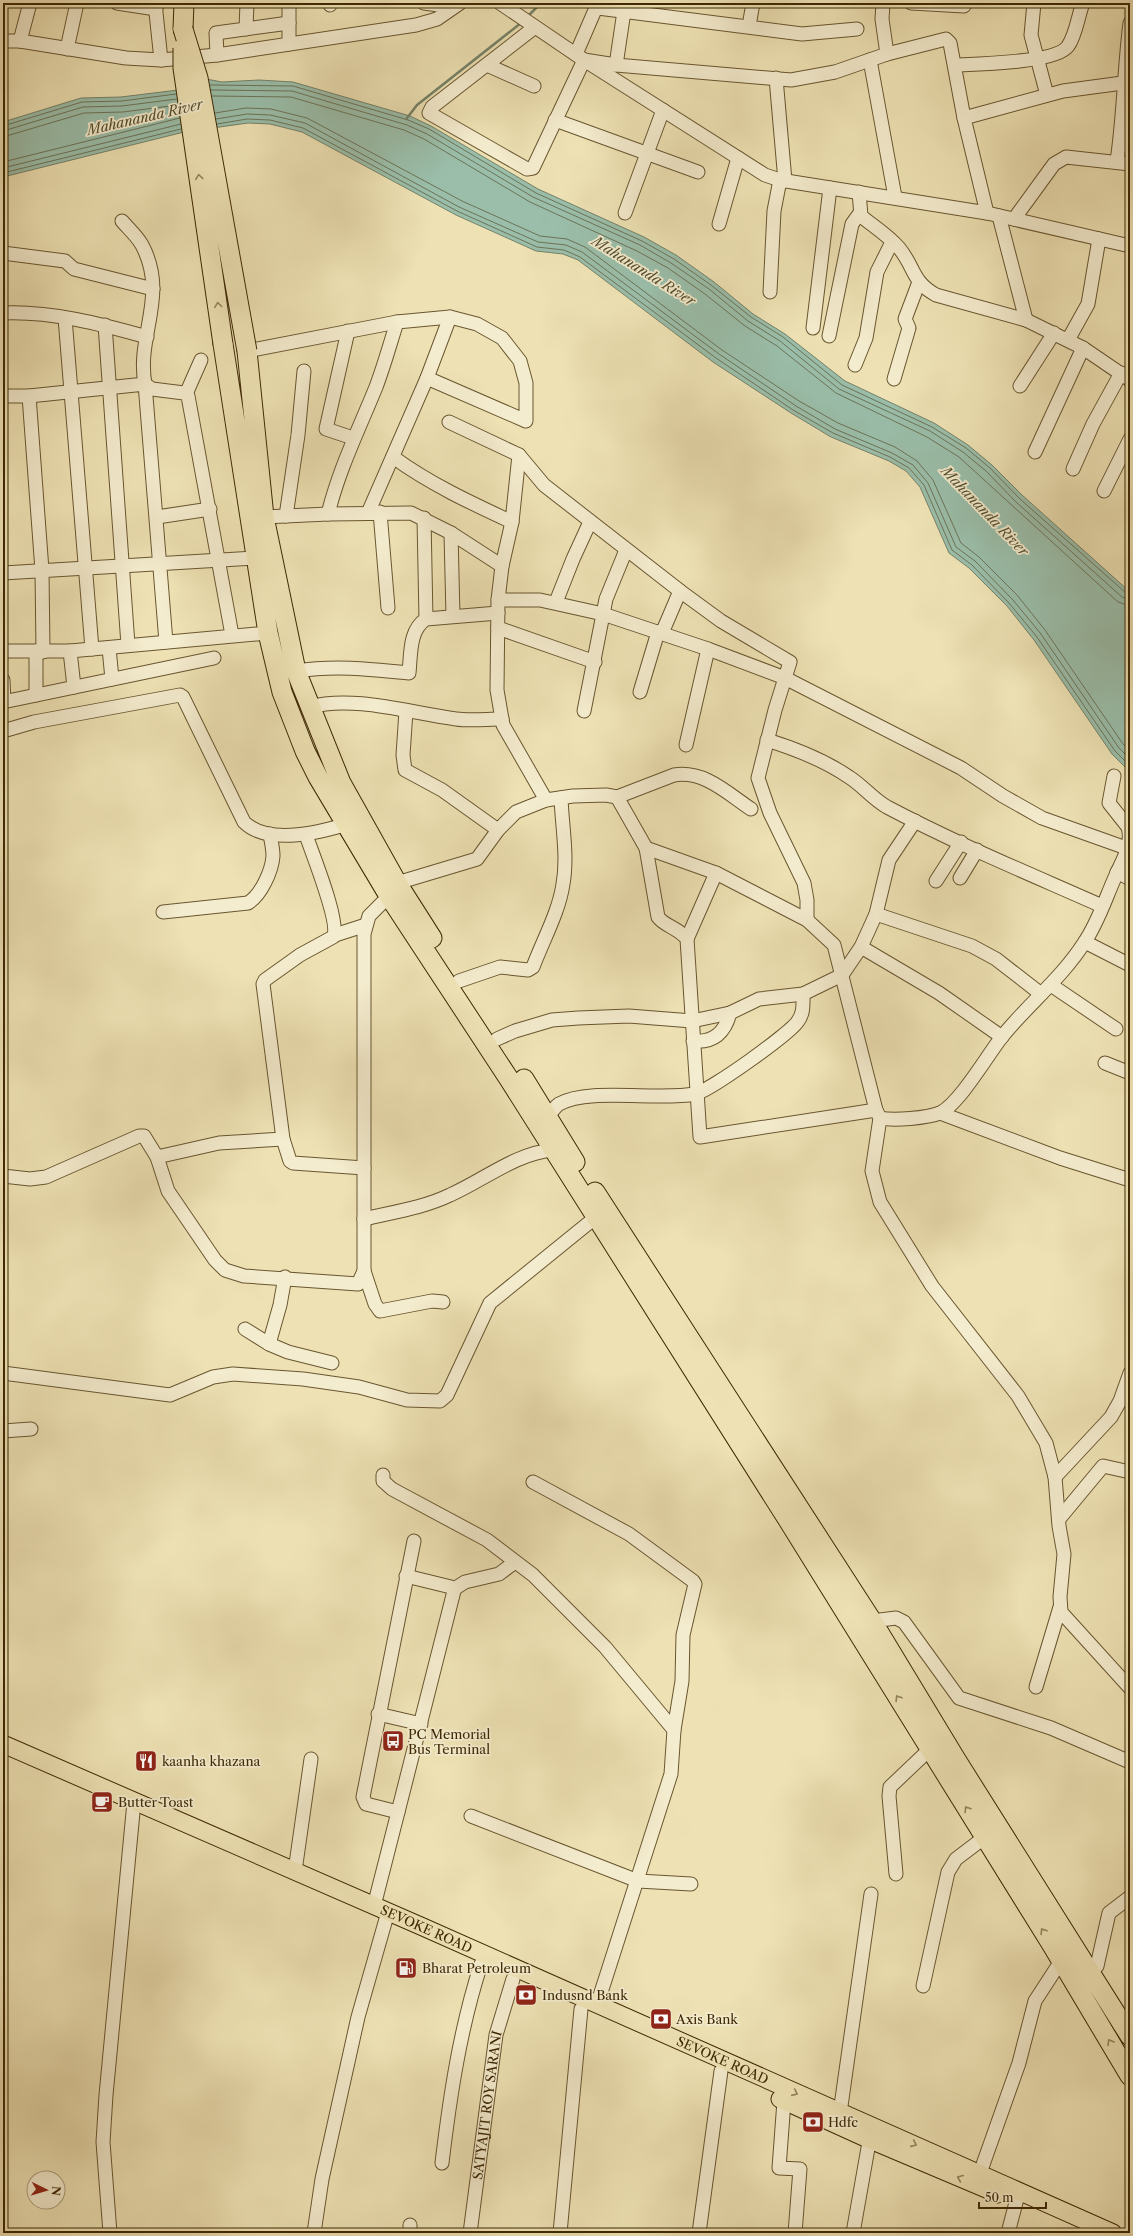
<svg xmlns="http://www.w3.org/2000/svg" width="1133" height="2236" font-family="'Libre Caslon Text',serif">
	<rect width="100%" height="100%" fill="#eee2b4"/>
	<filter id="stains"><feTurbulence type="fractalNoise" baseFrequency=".005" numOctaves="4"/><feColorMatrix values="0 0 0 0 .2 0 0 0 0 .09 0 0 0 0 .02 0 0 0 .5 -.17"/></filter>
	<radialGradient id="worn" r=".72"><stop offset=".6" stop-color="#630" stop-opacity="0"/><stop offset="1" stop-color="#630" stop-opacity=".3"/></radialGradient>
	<path fill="#9abeaa" stroke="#758268" d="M206,79l16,3 37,-2 34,2 117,34 21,10 107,63 106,48 32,18 38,27 39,32 32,20 60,47 89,42 34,22 24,20 30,30 108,97v180l-18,-18 -78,-114 -27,-34 -38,-38 -20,-15 -29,-66 -14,-16 -17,-10 -58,-24 -40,-24 -78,-51 -135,-102 -15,-6 -27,-3 -80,-36 -154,-83 -32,-8 -22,-1 -64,9 -181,45v-55l78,-24 40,-1 57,-7z"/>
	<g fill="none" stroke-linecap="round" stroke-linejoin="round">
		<path stroke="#6c7357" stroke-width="1" d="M210,85l83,1 115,34 21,9 107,64 106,48 32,18 37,26 40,32 32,20 59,48 90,42 34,21 24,20 29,30 107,95 4,2
			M211,90l81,1 115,34 20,9 106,63 107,48 31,18 38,26 39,32 32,20 59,48 91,42 33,21 23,19 30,31 106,95 8,3
			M212,96l79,1 113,33 20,9 106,63 107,49 31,17 37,26 40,32 32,20 59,47 91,44 32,20 159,145 12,4
			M215,113l31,-5 25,1 36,9 155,83 78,35 27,3 18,8 137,103 77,51 39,22 57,24 22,14 16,19 28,63 18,14 38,38 28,35 78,114 7,7
			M216,119l31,-5 23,1 35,8 154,84 79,35 28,3 16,7 137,102 77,52 39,23 57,24 21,12 15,18 28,64 19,14 38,39 28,34 78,114 11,11
			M217,124l30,-5 23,1 33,8 154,83 80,36 27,3 16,7 136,101 77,52 40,23 57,24 19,11 15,17 28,65 20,15 37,38 28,34 78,114 15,15
			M3,126l79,-24 40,-1 54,-7
			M3,131l80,-24 39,-1 55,-7
			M3,137l81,-24 39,-1 55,-7
			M3,162l177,-44
			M3,168l178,-44
			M3,173l178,-44"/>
		<path stroke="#758268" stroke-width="2.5" d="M527,17l14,-14
			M407,118l10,-13 104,-82"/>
		<g stroke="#695630" stroke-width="15">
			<g id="minor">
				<path d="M117,3l39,6"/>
				<path d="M155,3l6,57"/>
				<path d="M289,3v41"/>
				<path d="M424,3l29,4"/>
				<path d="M500,3l84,57 181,115 15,5 207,33 143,33"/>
				<path d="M883,3l-1,16 5,35"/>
				<path d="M911,3l53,3"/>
				<path d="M1034,3l-3,32 16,60"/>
				<path d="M330,5l1,-2"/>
				<path d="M749,26l4,-23"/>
				<path d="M535,27l-103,80 -3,6 98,56 6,-1 51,-108 32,5 175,15 44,-8 52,-18 59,-15 4,4 14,75"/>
				<path d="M246,29l1,-26"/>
				<path d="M3,41h17l106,17 35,2 56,-5 199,-30 21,-6 23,-16"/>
				<path d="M20,41l10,-38"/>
				<path d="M67,49l10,-46"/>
				<path d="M576,54l19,-44 3,-2 204,26 55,-5"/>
				<path d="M217,55l-1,-22 73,-10"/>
				<path d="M870,60l25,137"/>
				<path d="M487,65l47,21"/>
				<path d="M616,65l7,-47 6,-14"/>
				<path d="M955,65c21,-1 102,-2 113,-19 8,-11 10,-30 15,-43"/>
				<path d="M776,78l9,103"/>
				<path d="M555,120l143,52"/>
				<path d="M1117,161c7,-46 7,-92 13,-138"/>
				<path d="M859,192l2,24c12,10 28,20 38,32 16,19 12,33 37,47l90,25 57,28 47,32"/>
				<path d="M625,213l38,-103"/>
				<path d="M987,213l-23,-95 99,-27 67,-9"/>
				<path d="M999,216l27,104"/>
				<path d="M1014,219l40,-55 12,-7 64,7"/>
				<path d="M122,221c6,7 15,15 20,24 27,51 -6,90 3,139l7,5 32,4 4,3 44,239"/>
				<path d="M719,224l19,-66"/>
				<path d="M3,253l62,8 9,8 79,20"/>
				<path d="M770,292l4,-81 6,-31"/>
				<path d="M3,313c48,-2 98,11 144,24"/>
				<path d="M65,318l27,331"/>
				<path d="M105,325l23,320"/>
				<path d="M813,328l17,-140"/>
				<path d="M348,331l-22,98 27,9"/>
				<path d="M829,336l23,-112 8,-11"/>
				<path d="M1068,340l20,-36 11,-65"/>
				<path d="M247,351l150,-29 53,-5 27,7 25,14 18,23 6,22v38l-99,-43"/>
				<path d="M855,365l11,-27 11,-66 15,-30"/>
				<path d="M894,379l15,-51 -4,-9 14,-37"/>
				<path d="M1020,386l34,-53"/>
				<path d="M186,394l15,-34"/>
				<path d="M3,396h26l116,-12 21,258"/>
				<path d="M29,396l13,174 1,82"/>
				<path d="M449,422l70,33 25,30 136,106 41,30 69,41 -15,48 -17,68 12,35 34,70 3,17v20"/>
				<path d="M1035,452l48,-104"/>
				<path d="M519,455l-7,67 -10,44 -4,34 -1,90 6,35 43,75"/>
				<path d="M393,457c37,27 78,46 119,65"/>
				<path d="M1073,469l20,-45 28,-51"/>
				<path d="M1104,491l26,-52"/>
				<path d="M380,512l8,96"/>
				<path d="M368,513l59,-135 23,-61"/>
				<path d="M328,514c11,-45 31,-85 48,-127 8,-21 14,-43 21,-65"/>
				<path d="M286,516l12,-81 6,-64"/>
				<path d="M157,517l53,-8"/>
				<path d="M264,517l64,-3 83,-1 40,20 51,33"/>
				<path d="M424,518l2,101"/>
				<path d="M451,533l2,83"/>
				<path d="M3,573l252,-15"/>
				<path d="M498,600h42l63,14 105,35 77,29 176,90 42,28 39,22 87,31"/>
				<path d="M556,602l17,-43 17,-37"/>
				<path d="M498,628l97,34"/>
				<path d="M662,633l18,-42"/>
				<path d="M109,648l3,31"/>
				<path d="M3,651h67l198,-18"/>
				<path d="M70,651l4,36"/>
				<path d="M296,671c39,-6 74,-2 113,2 2,-19 0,-43 17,-54l72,-6"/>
				<path d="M3,680l1,22"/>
				<path d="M640,692l18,-60"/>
				<path d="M36,695v-44"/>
				<path d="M3,702l211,-44"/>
				<path d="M309,707c45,-12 101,6 147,12 15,2 31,0 46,0"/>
				<path d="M406,711l-3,44 2,15 37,20 56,40"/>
				<path d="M584,711l22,-112 20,-49"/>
				<path d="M3,731l31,-9 146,-27 3,2 61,125c23,23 73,11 100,3"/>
				<path d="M767,740c29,9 57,20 82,37 14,9 24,22 38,30 70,37 143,67 215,99"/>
				<path d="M686,745l22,-96"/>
				<path d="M617,797l57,-22c30,-5 53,18 77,34"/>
				<path d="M306,835c6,18 35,89 27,102l-33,18 -35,25 -2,4 20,155 7,22 3,2 71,5"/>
				<path d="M646,848l12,69c6,9 21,11 29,22l13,198 176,-27"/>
				<path d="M1117,872l13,7"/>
				<path d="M960,878l17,-28"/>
				<path d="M936,881l25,-39"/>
				<path d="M397,883l80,-24 21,-29 18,-18 30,-12 27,-4 33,-1 11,2 29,51 70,25 91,47 27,25 42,165 4,8c14,3 47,0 60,-5 19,-9 47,-57 61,-75 26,-33 60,-59 83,-95 14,-20 22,-46 32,-68 7,-16 17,-31 12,-48l-19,-24 5,-27"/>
				<path d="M163,912l85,-9c13,-8 24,-32 25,-47 0,-8 -2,-15 -3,-22"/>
				<path d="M876,914l96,32 24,13 45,35"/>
				<path d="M335,935l31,-10"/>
				<path d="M687,939l29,-66"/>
				<path d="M1085,942l45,23"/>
				<path d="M861,947l78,46 63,44"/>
				<path d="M459,981l41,-14 28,3 5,-3c10,-27 26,-55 30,-83 5,-28 -1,-58 -2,-86"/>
				<path d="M1051,985l65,44"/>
				<path d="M497,1039l18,-8 37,-11 26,-2 51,-2 63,5 38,-8 29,-14 44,-5 39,-19 19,-28 15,-33 13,-54 26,-39"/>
				<path d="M693,1041c21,2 32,-9 37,-28"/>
				<path d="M1105,1063l25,10"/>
				<path d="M940,1113l120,45 70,22"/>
				<path d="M880,1118l-8,53 8,31 52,84 86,110 28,47 9,34 4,49 5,28 -4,43 1,15 69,76"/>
				<path d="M543,1123c5,-5 10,-15 16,-19 30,-17 98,-3 136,-10 13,-2 96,-61 103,-73 6,-8 5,-17 5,-27"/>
				<path d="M157,1157l62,-14 64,-4"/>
				<path d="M3,1176l27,3 16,-2 93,-41h5l13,21 11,34 47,69 10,10 19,6 114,8 6,-13v-337l5,-18 20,-20"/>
				<path d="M364,1219c29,-7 59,-11 86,-24 34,-15 66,-42 103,-45"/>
				<path d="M364,1271l11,33 5,7 52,-10 11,1"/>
				<path d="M245,1329l24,15 11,-39 5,-28"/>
				<path d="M269,1344l19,8 44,11"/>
				<path d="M3,1373l167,22 43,-18 20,-3 70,5 56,8 48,13 33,1 7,-6 43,-92 106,-86"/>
				<path d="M3,1431l28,-2"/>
				<path d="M383,1475v6l9,8 95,51 46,35 72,72 69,83"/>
				<path d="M1055,1477l56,-60 9,-16 10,-28"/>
				<path d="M533,1482l96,52 64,47 2,3 -12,51 -1,46 -8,49 -3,44 -74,231"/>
				<path d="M1059,1519l44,-53 27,6"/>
				<path d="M454,1589l11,-7 34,-8 16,-12"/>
				<path d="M872,1621l24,-3 8,4 55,76 92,30 79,34"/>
				<path d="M1036,1687l24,-80"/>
				<path d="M378,1714l43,10"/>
				<path d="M398,1812l56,-221 -3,-4 -45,-11"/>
				<path d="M471,1816l167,65 53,3"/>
				<path d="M295,1871l16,-112"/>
				<path d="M896,1874l-7,-78 1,-9 40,-38"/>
				<path d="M374,1906l24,-94 -32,-8 -3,-7 51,-256"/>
				<path d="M1090,1973l7,-7 12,-53 21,-16"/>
				<path d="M923,1986l25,-114 8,-13 29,-22"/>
				<path d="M784,2101l-5,67 21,1 -5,64"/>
				<path d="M840,2113l31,-219"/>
				<path d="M442,2163c8,-67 18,-134 39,-199"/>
				<path d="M980,2173l39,-110 16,-62 26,-40"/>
				<path d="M110,2233l-7,-91 3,-47 28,-293"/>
				<path d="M314,2233l8,-54 36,-162 30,-105"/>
				<path d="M410,2233v-8"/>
				<path id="s1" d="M470,2233l26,-198 17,-56"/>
				<path d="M560,2233l21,-224"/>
				<path d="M699,2233l22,-162"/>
				<path d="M853,2233l18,-102"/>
				<path d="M1008,2233l11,-42"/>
			</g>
		</g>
		<g stroke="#3d2804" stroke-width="19">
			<g id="major">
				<path id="s2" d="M3,1744l420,183 690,306"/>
				<path d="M780,2099l88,40 130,55"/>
			</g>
		</g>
		<g stroke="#3d2804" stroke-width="21">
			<path id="highway" d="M183,29l1,-26
				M223,344l45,289 14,59 23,59 13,26 71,119 120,183 279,441 264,425 78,131
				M247,351l17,166 32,154 45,112 56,100 35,55
				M524,1079l51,83
				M595,1192l277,429 83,137 175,278"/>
		</g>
		<use href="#minor" stroke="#f4ecce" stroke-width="13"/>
		<use href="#major" stroke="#eee2b4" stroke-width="17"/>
		<use href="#highway" stroke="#eee2b4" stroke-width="19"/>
		<g stroke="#3d2804" stroke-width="21" stroke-linecap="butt">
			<path id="highway-bridge" d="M183,29l15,49 49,273
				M183,48v20l40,276"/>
		</g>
		<use href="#highway-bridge" stroke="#eee2b4" stroke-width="19"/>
	</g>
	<defs><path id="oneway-chevron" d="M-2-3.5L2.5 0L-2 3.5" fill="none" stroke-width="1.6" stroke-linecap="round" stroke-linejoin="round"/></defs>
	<g stroke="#96855c">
		<use href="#oneway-chevron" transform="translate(199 177) rotate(-98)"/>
		<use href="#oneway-chevron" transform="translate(218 305) rotate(-98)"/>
		<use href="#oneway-chevron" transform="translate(898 1698) rotate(-122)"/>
		<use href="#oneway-chevron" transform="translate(967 1809) rotate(-122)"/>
		<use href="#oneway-chevron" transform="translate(1043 1931) rotate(-122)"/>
		<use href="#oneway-chevron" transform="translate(1110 2042) rotate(-121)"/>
		<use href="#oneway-chevron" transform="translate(795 2093) rotate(24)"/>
		<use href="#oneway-chevron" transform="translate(914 2144) rotate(24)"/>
		<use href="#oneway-chevron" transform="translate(960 2178) rotate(-157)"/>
	</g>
	<defs>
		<g id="bus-square" transform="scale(1.15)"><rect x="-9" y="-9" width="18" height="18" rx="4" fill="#8f2418" stroke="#f4ecce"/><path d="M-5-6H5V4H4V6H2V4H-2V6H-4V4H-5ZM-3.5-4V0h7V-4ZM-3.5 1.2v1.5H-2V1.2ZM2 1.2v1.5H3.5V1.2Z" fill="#fff"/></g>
		<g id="restaurant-square" transform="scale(1.15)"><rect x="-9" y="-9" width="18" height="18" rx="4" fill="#8f2418" stroke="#f4ecce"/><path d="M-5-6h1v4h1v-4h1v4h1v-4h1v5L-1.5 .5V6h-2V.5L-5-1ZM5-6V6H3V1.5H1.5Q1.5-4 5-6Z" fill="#fff"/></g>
		<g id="cafe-square" transform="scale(1.15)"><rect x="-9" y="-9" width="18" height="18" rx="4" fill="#8f2418" stroke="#f4ecce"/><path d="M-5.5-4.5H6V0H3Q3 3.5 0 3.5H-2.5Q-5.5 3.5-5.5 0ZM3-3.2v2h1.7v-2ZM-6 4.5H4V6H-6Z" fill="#fff"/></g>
		<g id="fuel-square" transform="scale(1.15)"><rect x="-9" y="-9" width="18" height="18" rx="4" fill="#8f2418" stroke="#f4ecce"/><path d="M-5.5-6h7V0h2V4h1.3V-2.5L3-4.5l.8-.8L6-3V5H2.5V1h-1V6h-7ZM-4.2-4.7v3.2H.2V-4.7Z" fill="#fff"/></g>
		<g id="bank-square" transform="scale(1.15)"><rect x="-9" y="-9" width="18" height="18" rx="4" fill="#8f2418" stroke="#f4ecce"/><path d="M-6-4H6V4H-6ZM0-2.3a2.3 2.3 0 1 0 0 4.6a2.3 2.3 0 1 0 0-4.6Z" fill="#fff"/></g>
	</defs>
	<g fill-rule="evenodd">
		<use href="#bus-square" x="393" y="1741"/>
		<use href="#restaurant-square" x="146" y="1761"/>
		<use href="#cafe-square" x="102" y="1802"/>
		<use href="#fuel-square" x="406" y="1968"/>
		<use href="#bank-square" x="526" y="1995"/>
		<use href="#bank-square" x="661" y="2019"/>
		<use href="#bank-square" x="813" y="2122"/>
	</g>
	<g text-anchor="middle" stroke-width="3.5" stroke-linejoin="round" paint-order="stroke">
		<g font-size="13" fill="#3d2804" stroke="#f4ecce" text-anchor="start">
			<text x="408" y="1739">PC Memorial<tspan x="408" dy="15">Bus Terminal</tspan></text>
			<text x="162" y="1766">kaanha khazana</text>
			<text x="118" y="1807">Butter Toast</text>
			<text x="422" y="1973">Bharat Petroleum</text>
			<text x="542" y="2000">Indusnd Bank</text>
			<text x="676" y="2024">Axis Bank</text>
			<text x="828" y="2127">Hdfc</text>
		</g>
		<g font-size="13" fill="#3d2804" stroke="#f4ecce">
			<text dy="5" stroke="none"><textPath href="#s2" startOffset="462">SEVOKE ROAD</textPath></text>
			<text dy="5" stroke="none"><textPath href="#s2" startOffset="786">SEVOKE ROAD</textPath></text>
			<text dy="5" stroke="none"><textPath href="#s1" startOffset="129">SATYAJIT ROY SARANI</textPath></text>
		</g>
		<g font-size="14" font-style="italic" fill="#544e2e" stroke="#f4ecce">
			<text transform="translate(145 117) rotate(-13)" y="5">Mahananda River</text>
			<text transform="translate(644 271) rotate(32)" y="5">Mahananda River</text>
			<text transform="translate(985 511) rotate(46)" y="5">Mahananda River</text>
		</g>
	</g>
	<rect width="1133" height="2236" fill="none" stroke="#eee2b4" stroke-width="16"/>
	<rect x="4" y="4" width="1125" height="2228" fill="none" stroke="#3d2804" stroke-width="2"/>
	<rect x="8" y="8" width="1117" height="2220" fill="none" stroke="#3d2804"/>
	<g transform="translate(46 2190) rotate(95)"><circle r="19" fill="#f4ecce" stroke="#ab9e7d"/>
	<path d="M0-3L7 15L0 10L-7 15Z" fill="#8f2418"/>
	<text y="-6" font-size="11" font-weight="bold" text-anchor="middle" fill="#3d2804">N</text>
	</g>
	<path d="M979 2202v6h67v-6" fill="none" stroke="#3d2804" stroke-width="2"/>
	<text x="985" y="2202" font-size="12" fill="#3d2804" stroke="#f4ecce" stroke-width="3" paint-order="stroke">50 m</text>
	<rect width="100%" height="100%" filter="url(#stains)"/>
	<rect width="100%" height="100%" fill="url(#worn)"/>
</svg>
